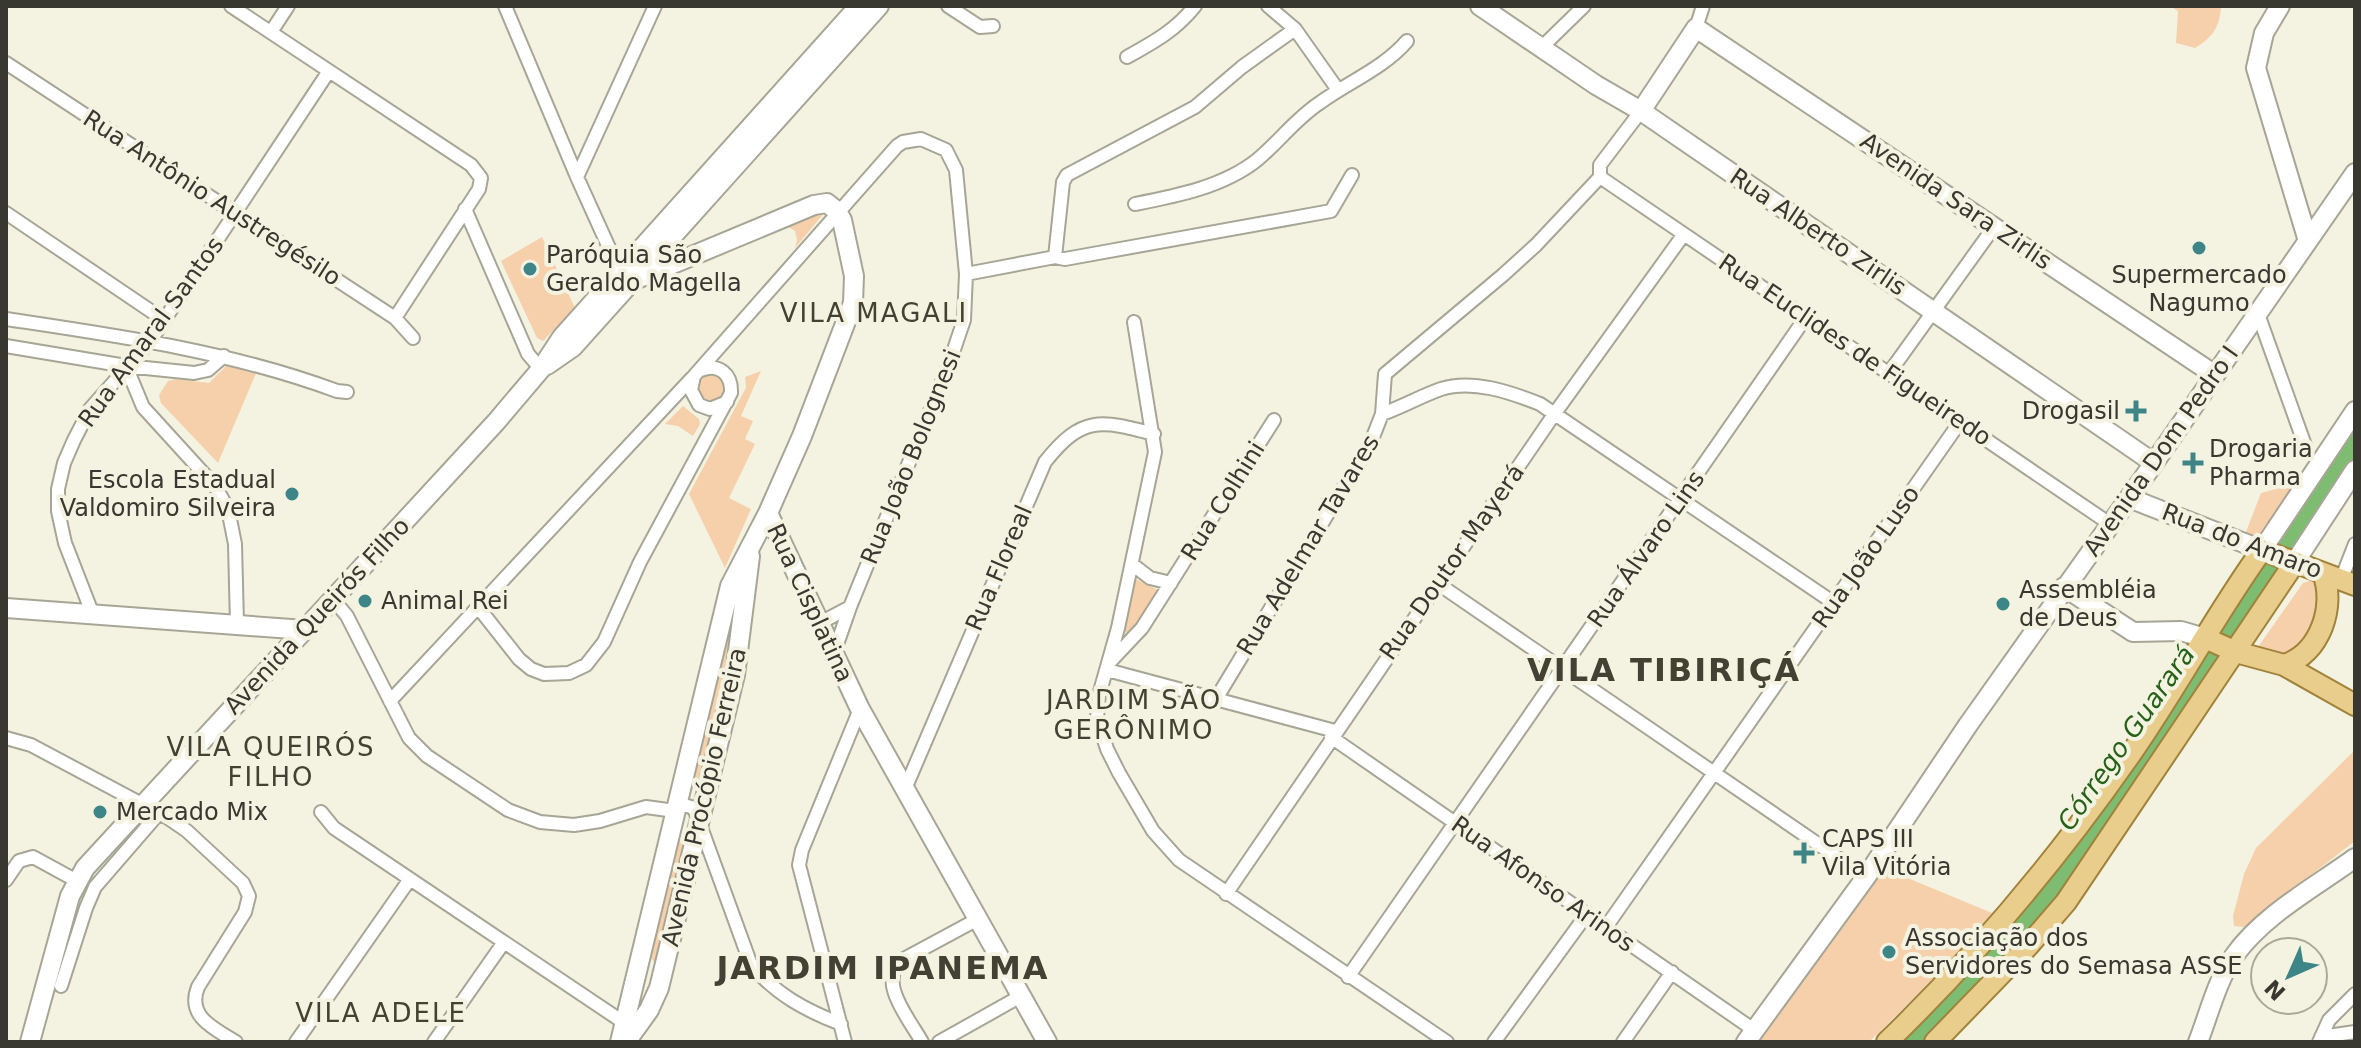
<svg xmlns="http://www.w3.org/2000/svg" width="2361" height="1048" font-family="'DejaVu Sans',sans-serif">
	<rect width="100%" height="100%" fill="#f4f3e1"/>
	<path fill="#f6d0aa" d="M2170,6h51c-1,21 -8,31 -26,42l-19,-5 2,-32z
		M819,210l6,2 -30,36 2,-8 -2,-9 -10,-6z
		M542,237l33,71 -32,33 -6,-3 -36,-77z
		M227,365l30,6 -39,92 -57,-60 -2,-8 9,-14 8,-2 33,4z
		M761,371l-20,45 12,5 -8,18 10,5 -26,54 22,11 -26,59 -36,-74 53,-99 4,-7 -1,-11z
		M696 388a15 15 0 1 1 30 0a15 15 0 1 1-30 0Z
		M683,406l16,13 1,5 -7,12 -15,-10 -13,-2z
		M2294,484l-33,51 -8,4 -9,-2 17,-44z
		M1134,578l24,12 -27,42 -5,1 -2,-3z
		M2316,579l6,5 -11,60 -21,13 -32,-10 45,-64z
		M729,643l2,12 -31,129 -5,4 -4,-5 33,-138z
		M2355,750v91l-111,86 -10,-1 -1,-10 11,-42 12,-26z
		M683,838l3,6 -29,117 -3,1 -4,-6 27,-115z
		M1881,867l111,46 -44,51 -79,78h-112z"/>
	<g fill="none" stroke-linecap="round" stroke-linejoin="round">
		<path stroke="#7ebc72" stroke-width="20" d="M1913,1042l75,-76 60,-72 73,-96 234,-355"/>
		<g stroke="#a7a595" stroke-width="16">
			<path id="street" d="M231,6l240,159 10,13 -2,11 -84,129
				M505,6l72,171 43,95
				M948,6l32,21 13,-1
				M1268,6l27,23 43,61
				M1696,28l7,-22
				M271,32l17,-26
				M1541,48l43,-42
				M1127,57c27,-15 49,-27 68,-51
				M6,63l389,255 18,20
				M577,177l78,-171
				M1600,177l510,347
				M1135,204c41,-8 88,-17 122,-44 22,-18 39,-42 64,-58 28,-20 64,-35 86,-61
				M465,209l63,145 13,15
				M6,213l158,107
				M1055,257l10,2 266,-48 21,-36
				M966,274l89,-17 8,-75 4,-7 128,-68 47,-40 53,-38
				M2258,314l48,134
				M6,319c113,17 223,32 331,72l10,1
				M1134,322l21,130 -37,176 -19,67 -2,23 10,31 12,24 34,58 26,29 268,182
				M6,346l120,20 68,7 14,-3 16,-14
				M126,366l17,41 72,79 13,23 7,35 2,80
				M1889,373l105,-146
				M727,402l-17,7 -11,-4 -8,-15 3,-14 203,-230 6,-4 18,-3 25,11 10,20 10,104 -2,46 -16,47 -98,240 -16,46
				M1382,414c20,-7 39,-18 59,-25 31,-10 69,3 99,15l294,199
				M1132,564l18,14 21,5
				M2341,580l14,-36
				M1437,583l429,294
				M333,599l14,17 62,122 18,18 81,54 32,12 34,3 26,-4 46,-14 29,4 9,-6 10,3 56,154c22,31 57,49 91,62
				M478,607l41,52 12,10 13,5 25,-1 17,-8 18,-23 36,-80 91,-169c1,-19 -12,-30 -30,-23
				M93,615l-28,-72 -7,-32v-22l6,-26 10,-23 16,-31 61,-69 178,-269
				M820,623l30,-16
				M1110,662l32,-34 132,-208
				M1107,670l228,61
				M1216,699l155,-257 11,-28 3,-40 118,-99 33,-30 64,-68v-12l41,-54
				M390,701l302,-323
				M1331,737l423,293
				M6,738l25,7 137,73 19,13 56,52 6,13 -4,16 -47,75c-12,30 17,42 38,55
				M905,789l140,-327c37,-47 56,-42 109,-28
				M321,812l13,16 295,198
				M6,880l13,-19 14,-4 44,24
				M1226,894l329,-481 129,-179
				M1606,927l354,-505
				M1348,977l458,-660
				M61,986l25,-78 9,-21 64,-74
				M2321,1037l34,-5
				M296,1042l114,-163
				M434,1042l70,-100
				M845,1042l-46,-177 3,-15 58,-141
				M922,1042c-12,-22 -46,-61 -20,-82l76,-41
				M939,1042l82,-46
				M1494,1042l93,-128
				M1623,1042l49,-70
				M2319,1042l10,-22 26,-26"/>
		</g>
		<g stroke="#a7a595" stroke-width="22">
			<path id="secondary" d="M1480,6l116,79 45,26 513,352
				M2280,6l-16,27 -8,35 52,173
				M1641,111l55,-83 519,347
				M547,365l26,-18 306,-341
				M2129,498l133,52 93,-139
				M768,513l92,196 187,333
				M2295,562l60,-92
				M2064,587l69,45 48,-1 24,7
				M6,608l299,22
				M30,1042l40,-146 15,-28 411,-446 45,-53 21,-32 297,-331
				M620,1042l110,-456 38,-73 34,-77 51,-133 1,-27 -12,-56 -5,-9 -10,-8 -13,2 -182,76 -12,-9
				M626,1042l23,-32 10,-22 76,-313 15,-119
				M1746,1042l120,-165 102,-152 186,-262 201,-290
				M2198,1042c11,-28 19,-62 36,-86 29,-41 81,-69 121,-98"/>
		</g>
		<g stroke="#a1823a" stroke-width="24">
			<path id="primary" d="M2205,638l31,14 48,13 71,40
				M2284,665c36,-11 52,-59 39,-92
				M1887,1042c91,-88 171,-184 243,-287 47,-67 85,-140 132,-205l93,35
				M1935,1042l94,-97 37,-43 229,-340"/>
		</g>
		<use href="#street" stroke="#fff" stroke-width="12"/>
		<use href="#secondary" stroke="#fff" stroke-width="18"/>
		<use href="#primary" stroke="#e9cd8c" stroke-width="20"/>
	</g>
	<g fill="#3d8586" stroke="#f4f3e1" stroke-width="3">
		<circle cx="2199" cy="248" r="8"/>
		<circle cx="530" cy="269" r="8"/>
		<path d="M2132 399h8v8h8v8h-8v8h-8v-8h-8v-8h8z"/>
		<path d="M2189 451h8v8h8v8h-8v8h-8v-8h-8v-8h8z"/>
		<circle cx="292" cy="494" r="8"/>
		<circle cx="365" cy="601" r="8"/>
		<circle cx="2003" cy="604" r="8"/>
		<circle cx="100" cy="812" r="8"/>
		<path d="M1800 841h8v8h8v8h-8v8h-8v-8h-8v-8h8z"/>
		<circle cx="1889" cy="952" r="8"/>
	</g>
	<g text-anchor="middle" stroke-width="8" stroke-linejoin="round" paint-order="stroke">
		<g font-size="24" fill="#383730" stroke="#f4f3e1">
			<text transform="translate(212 198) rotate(33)" y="8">Rua Antônio Austregésilo</text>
			<text transform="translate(1956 201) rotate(34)" y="8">Avenida Sara Zirlis</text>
			<text transform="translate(1818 232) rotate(34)" y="8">Rua Alberto Zirlis</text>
			<text transform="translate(151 332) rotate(-54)" y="8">Rua Amaral Santos</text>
			<text transform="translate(1855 350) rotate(34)" y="8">Rua Euclides de Figueiredo</text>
			<text transform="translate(2161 451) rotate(-55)" y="8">Avenida Dom Pedro I</text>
			<text transform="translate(911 457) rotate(-68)" y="8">Rua João Bolognesi</text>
			<text transform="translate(1223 501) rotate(-58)" y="8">Rua Colhini</text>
			<text transform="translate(2242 541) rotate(21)" y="8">Rua do Amaro</text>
			<text transform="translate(1308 545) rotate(-59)" y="8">Rua Adelmar Tavares</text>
			<text transform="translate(1646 549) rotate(-55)" y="8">Rua Álvaro Lins</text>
			<text transform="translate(1866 557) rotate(-55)" y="8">Rua João Luso</text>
			<text transform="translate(1452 562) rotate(-55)" y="8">Rua Doutor Mayerá</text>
			<text transform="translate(999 568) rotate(-67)" y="8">Rua Floreal</text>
			<text transform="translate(810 603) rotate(65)" y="8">Rua Cisplatina</text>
			<text transform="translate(317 616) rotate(-47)" y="8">Avenida Queirós Filho</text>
			<text transform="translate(704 797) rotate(-77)" y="8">Avenida Procópio Ferreira</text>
			<text transform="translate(1543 884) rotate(35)" y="8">Rua Afonso Arinos</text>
		</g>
		<g font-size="24" fill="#383730" stroke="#f4f3e1" text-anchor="start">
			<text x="546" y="263">Paróquia São<tspan x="546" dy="28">Geraldo Magella</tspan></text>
			<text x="2199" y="283" text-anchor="middle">Supermercado<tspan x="2199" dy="28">Nagumo</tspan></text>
			<text x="2120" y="419" text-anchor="end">Drogasil</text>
			<text x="2209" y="457">Drogaria<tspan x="2209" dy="28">Pharma</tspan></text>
			<text x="276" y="488" text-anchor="end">Escola Estadual<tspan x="276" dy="28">Valdomiro Silveira</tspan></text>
			<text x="2019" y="598">Assembléia<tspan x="2019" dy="28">de Deus</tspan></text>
			<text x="381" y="609">Animal Rei</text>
			<text x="116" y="820">Mercado Mix</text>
			<text x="1822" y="847">CAPS III<tspan x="1822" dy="28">Vila Vitória</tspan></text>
			<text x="1905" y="946">Associação dos<tspan x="1905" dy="28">Servidores do Semasa ASSE</tspan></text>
		</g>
		<g font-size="26" letter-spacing="2" fill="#424133" stroke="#f4f3e1">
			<text x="874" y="322">VILA MAGALI</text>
			<text x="1134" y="709">JARDIM SÃO<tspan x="1134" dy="30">GERÔNIMO</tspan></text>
			<text x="271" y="756">VILA QUEIRÓS<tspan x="271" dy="30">FILHO</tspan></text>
			<text x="381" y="1022">VILA ADELE</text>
		</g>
		<g font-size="26" font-style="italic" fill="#266119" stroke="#f4f3e1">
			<text transform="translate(2126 738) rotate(-55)" y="9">Córrego Guarará</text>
		</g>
		<g font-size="32" font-weight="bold" letter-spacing="2" fill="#424133" stroke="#f4f3e1">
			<text x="1664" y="681">VILA TIBIRIÇÁ</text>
			<text x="883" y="979">JARDIM IPANEMA</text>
		</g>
	</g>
	<rect width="2361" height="1048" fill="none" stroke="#383730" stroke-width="16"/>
	<g transform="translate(2289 976) rotate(225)"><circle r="38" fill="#f4f3e1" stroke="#a9a89a" stroke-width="2"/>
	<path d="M0-6L14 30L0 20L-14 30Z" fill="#3d8586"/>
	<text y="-12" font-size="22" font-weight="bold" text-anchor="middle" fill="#383730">N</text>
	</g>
</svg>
